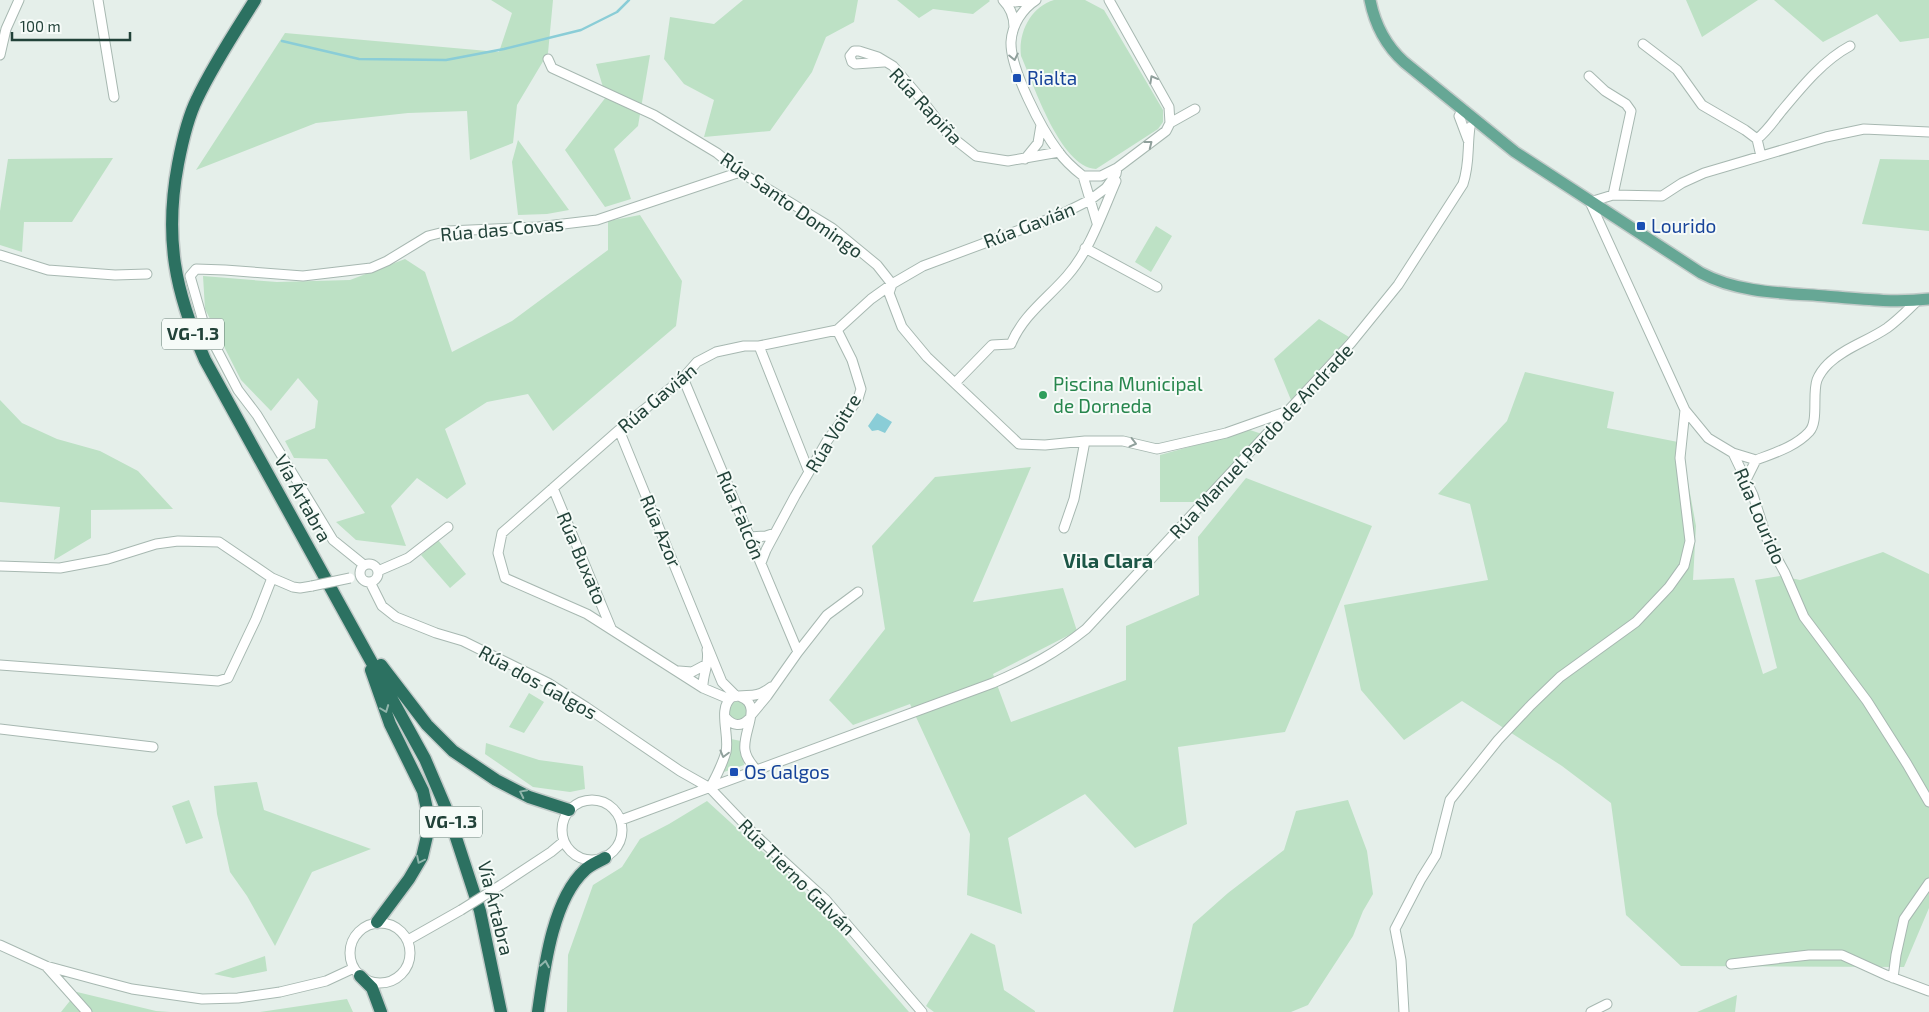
<svg xmlns="http://www.w3.org/2000/svg" width="1929" height="1012" font-family="'Exo 2',sans-serif">
	<rect width="100%" height="100%" fill="#e5efea"/>
	<path fill="#bde1c5" d="M491,0h62l-5,53 -31,52 -4,38 -43,17 -3,-49 -59,2 -92,10 -120,47 89,-137 214,19 13,-39z
		M743,0h115l-4,22 -28,15 -14,35 -42,59 -66,6 10,-37 -30,-16 -20,-25 6,-42 44,7z
		M897,0h92l1,1 -17,13 -40,-5 -14,9z
		M1054,0h31l19,10 59,100v12l-5,7 -62,40c-36,-2 -62,-84 -75,-113 -3,-24 10,-49 33,-56z
		M1686,0h72l-56,37z
		M1774,0h155v38l-29,4 -23,-28 -54,28z
		M650,55l-12,71 -24,23 17,50 -26,8 -40,-57 41,-53 -10,-33z
		M518,140l51,70 -22,4 -29,1 -6,-53z
		M113,158l-41,64h-48l-2,30 -22,-7v-34l8,-52z
		M1880,159l49,1v71l-67,-7z
		M640,215l42,66 -6,45 -123,105 -25,-37 -41,8 -42,27 21,55 -19,15 -30,-21 -26,28 15,40 -50,-6 -20,-18 29,-9 -38,-54 -33,-1 -9,-17 30,-13 3,-27 -20,-23 -27,33 -30,-31 -36,-71 -2,-33 74,6 73,-2 55,-21 20,13 27,80 60,-31 96,-71v-29z
		M1156,226l16,10 -21,36 -16,-10z
		M1319,319l30,18 -58,63 -17,-41z
		M1525,372l89,20 -7,36 71,14 9,35 9,49 -3,54 41,-2 29,96 14,-6 -22,-88 25,-4 20,4 83,-28 46,22v334l-25,59 -223,-1 -55,-51 -15,-112 -49,-37 -100,-65 -58,39 -43,-50 -17,-85 144,-25 -18,-76 -32,-10 69,-73z
		M0,400l22,23 35,16 43,12 38,20 35,38 -82,1v28l-37,22 6,-53 -60,-5z
		M1250,430l12,4 -64,68h-38v-47z
		M1031,467l-58,135 90,-14 14,43 -84,43 18,48 115,-42v-54l73,-31 -1,-58 48,-59 126,48 -87,206 -107,15 9,77 -52,24 -50,-54 -77,44 14,76 -55,-19 3,-61 -60,-130 -57,21 -24,-25 56,-71 -13,-83 63,-69z
		M438,540l28,34 -16,14 -29,-33z
		M529,693l15,9 -20,31 -15,-6z
		M728 711a10 10 0 1 1 20 0a10 10 0 1 1-20 0Z
		M731,739l10,2 3,24 -20,7 6,-17z
		M486,743l53,17 44,6 2,23 -15,3 -37,-5 -48,-33z
		M257,782l7,28 107,39 -59,23 -37,74 -28,-50 -17,-24 -13,-58 -3,-28z
		M189,800l14,38 -17,6 -14,-38z
		M1348,800l19,51 6,43 -10,17 -10,25 -45,69 -17,7h-118l20,-88 35,-31 56,-43 12,-39z
		M707,801l89,81 113,130h-342l1,-57 25,-70 29,-18 18,-28 29,-15z
		M971,933l24,12 9,45 31,21v1h-101l-8,-6z
		M265,956l2,15 -34,7 -19,-4z
		M77,992l79,19 14,1h-109z
		M1737,995l-2,17h-38z
		M347,999l6,13h-93z"/>
	<path fill="#8acdd7" d="M877,413l15,9 -7,11 -7,-3 -6,1 -4,-5z"/>
	<g fill="none" stroke-linecap="round" stroke-linejoin="round">
		<path stroke="#8acdd7" stroke-width="2.5" d="M282,41l77,18 87,1 58,-11 77,-19 36,-18 12,-12"/>
		<g stroke="#a7b8b1" stroke-width="11">
			<path id="minor" d="M98,0l16,97
				M1003,0c8,8 11,16 11,27
				M1011,0l4,2 12,-2
				M1036,0c-14,9 -24,25 -25,42 -1,27 31,88 47,109 7,10 16,18 25,25h18l16,-8 49,-37 4,-8 -1,-16 -60,-107
				M1643,44l34,26 25,35 43,25 12,9 4,17
				M859,51l19,6 15,9 29,34 26,34 28,22 32,5 51,-9
				M859,51h-5l-4,5 2,6 3,2 29,-2
				M0,55l6,-26 13,-29
				M548,59l4,9 102,47 63,38 23,19 92,56 45,37 15,19 -3,9 13,34 25,30 92,87 26,1 40,-4h38l34,8 69,-16 62,-22
				M1589,76l16,15 21,13 5,7 -18,84
				M1463,110l-4,6 9,24
				M1170,123l25,-14
				M1929,132l-65,-3 -38,8 -122,36 -22,10 -20,13 -49,-1 -23,7 95,208 23,28 25,15 20,42 15,47 17,31 19,44 63,84 40,63 22,38
				M1757,139c9,-7 16,-17 23,-26 20,-24 42,-52 70,-67
				M1025,159l13,-16 3,-18
				M1083,176l14,47
				M1085,248l72,39
				M0,255l48,15 67,5 32,-1
				M759,346l50,126
				M683,378l115,274
				M956,382l36,-37 19,-1c12,-29 36,-45 56,-68 23,-26 35,-63 49,-95
				M619,430l103,252 14,14
				M1733,453l23,7 -10,20
				M1756,460c18,-7 39,-13 53,-28 10,-10 3,-38 8,-52 2,-5 7,-12 11,-16 16,-16 40,-23 59,-36 11,-8 21,-18 31,-28
				M553,488l58,140
				M1064,528l10,-29 11,-58
				M750,537l16,-1 9,-3
				M761,563l5,-13 29,-54 32,-55 31,-42 3,-10 -9,-29 -15,-30
				M360 573a9 9 0 1 1 18 0a9 9 0 1 1-18 0Z
				M364,565l-31,-25 -76,-125 -19,-25 -34,-65 -14,-49 6,-7 29,1 78,6 68,-8 16,-7 41,-25 20,-5 90,-4 59,-7 143,-48
				M0,566l60,2 48,-9 48,-15 22,-3 41,1 53,36 21,9 7,1 12,-2
				M378,571l30,-13 40,-31
				M370,582l12,24 14,11 40,16 27,8 85,42 38,24 94,64 30,17 43,45 72,66 97,113
				M0,665l218,16 10,-3 28,-59 16,-41
				M679,671l13,1 15,-8
				M703,688c-1,-13 7,-25 4,-38
				M741,697c22,8 1,35 4,53 1,9 7,14 12,21
				M729,699l-26,-11 -116,-74 -82,-36 -7,-25 4,-20 117,-103 64,-52 14,-16 19,-10 28,-6h15l78,-16 34,-31 21,-15 31,-18 137,-51 30,-15 16,-12 10,-14 1,-6
				M752,714l15,-18 31,-44 29,-37 31,-23
				M726,718c7,8 15,9 23,1
				M0,729l153,18
				M710,788c6,-11 12,-23 16,-36 4,-17 -9,-44 6,-55 17,-4 22,3 39,-10
				M562 830a30 30 0 1 1 60 0a30 30 0 1 1-60 0Z
				M621,820l372,-137c35,-15 63,-30 93,-54l265,-286 47,-58 65,-101c7,-21 4,-36 7,-57
				M501,885l50,-33 12,-10
				M350 953a30 30 0 1 1 60 0a30 30 0 1 1-60 0Z
				M408,940l53,-30
				M0,945l46,21 48,13 38,10 70,10 36,-1 42,-6 46,-11 28,-13
				M1731,964l78,-9h33l44,20 43,16
				M46,966l41,46
				M1893,978l3,-23 8,-36 25,-36
				M1404,1012l-3,-52 -6,-31 26,-50 15,-24 14,-55 48,-60 33,-35 29,-28 76,-55 33,-35 15,-21 6,-25 -10,-83 5,-48
				M1591,1012l16,-8"/>
		</g>
		<g stroke="#c1cac8" stroke-width="14">
			<path id="major" d="M1370,0c5,25 15,45 34,62l111,90 186,121c37,20 83,20 124,23 35,3 69,7 104,3"/>
		</g>
		<g stroke="#c1cac8" stroke-width="15">
			<path id="highway" d="M255,0c-20,32 -42,65 -58,99 -10,20 -15,44 -19,65 -14,74 -3,128 27,196l220,399 23,54 32,98 21,101
				M381,665l46,60 26,26 43,29 33,17 40,13
				M371,670l19,54 33,67 7,32 -8,34 -13,22 -32,43
				M360,976l12,12 9,24
				M538,1012c6,-42 14,-112 47,-142 5,-5 13,-8 20,-12"/>
		</g>
		<use href="#minor" stroke="#fff" stroke-width="9"/>
		<use href="#major" stroke="#66a795" stroke-width="11"/>
		<use href="#highway" stroke="#2c7161" stroke-width="12"/>
		<g stroke="#a7b8b1" stroke-width="11" stroke-linecap="butt">
			<path id="minor-bridge" d="M312,586l38,-8
				M461,910l40,-25"/>
		</g>
		<use href="#minor-bridge" stroke="#fff" stroke-width="9"/>
	</g>
	<defs><path id="oneway-chevron" d="M-2-3.5L2.5 0L-2 3.5" fill="none" stroke-width="1.6" stroke-linecap="round" stroke-linejoin="round" transform="scale(1.25)"/></defs>
	<g stroke="#90a09c">
		<use href="#oneway-chevron" transform="translate(1014 57) rotate(78)"/>
		<use href="#oneway-chevron" transform="translate(1153 79) rotate(-119)"/>
		<use href="#oneway-chevron" transform="translate(1149 144) rotate(-38)"/>
		<use href="#oneway-chevron" transform="translate(1133 443) rotate(14)"/>
		<use href="#oneway-chevron" transform="translate(724 754) rotate(105)"/>
	</g>
	<g stroke="#91b6ac">
		<use href="#oneway-chevron" transform="translate(385 709) rotate(69)"/>
		<use href="#oneway-chevron" transform="translate(523 793) rotate(-154)"/>
		<use href="#oneway-chevron" transform="translate(420 860) rotate(116)"/>
		<use href="#oneway-chevron" transform="translate(545 964) rotate(-80)"/>
	</g>
	<g fill="#1a4fb4" stroke="#f6fbf8" stroke-width="2">
		<rect x="1012" y="73" width="10" height="10" rx="2.5"/>
		<rect x="1636" y="221" width="10" height="10" rx="2.5"/>
		<rect x="729" y="767" width="10" height="10" rx="2.5"/>
	</g>
	<circle fill="#2e9e5b" stroke="#f6fbf8" stroke-width="2" cx="1043" cy="395" r="5"/>
	<g text-anchor="middle" stroke-width="4" stroke-linejoin="round" paint-order="stroke">
		<g fill="#f6fbf8" stroke="#627a72" stroke-width="1">
			<rect x="162" y="318.5" width="62" height="31" rx="4"/>
			<rect x="420" y="806.5" width="62" height="31" rx="4"/>
		</g>
		<g font-size="18" font-weight="bold" fill="#224239">
			<text x="193" y="340">VG-1.3</text>
			<text x="451" y="828">VG-1.3</text>
		</g>
		<g font-size="19" fill="#164399" stroke="#f6fbf8" text-anchor="start">
			<text x="1027" y="85">Rialta</text>
			<text x="1651" y="233">Lourido</text>
			<text x="744" y="779">Os Galgos</text>
		</g>
		<g font-size="19" fill="#224239" stroke="#f6fbf8">
			<text transform="translate(926 106) rotate(47)" y="7">Rúa Rapiña</text>
			<text transform="translate(792 205) rotate(35)" y="7">Rúa Santo Domingo</text>
			<text transform="translate(1029 225) rotate(-21)" y="7">Rúa Gavián</text>
			<text transform="translate(502 229) rotate(-5)" y="7">Rúa das Covas</text>
			<text transform="translate(657 398) rotate(-40)" y="7">Rúa Gavián</text>
			<text transform="translate(833 433) rotate(-59)" y="7">Rúa Voitre</text>
			<text transform="translate(1261 441) rotate(-47)" y="7">Rúa Manuel Pardo de Andrade</text>
			<text transform="translate(303 498) rotate(61)" y="7">Vía Ártabra</text>
			<text transform="translate(741 515) rotate(67)" y="7">Rúa Falcón</text>
			<text transform="translate(1760 516) rotate(67)" y="7">Rúa Lourido</text>
			<text transform="translate(661 531) rotate(67)" y="7">Rúa Azor</text>
			<text transform="translate(582 558) rotate(67)" y="7">Rúa Buxato</text>
			<text transform="translate(538 682) rotate(29)" y="7">Rúa dos Galgos</text>
			<text transform="translate(797 877) rotate(45)" y="7">Rúa Tierno Galván</text>
			<text transform="translate(496 908) rotate(76)" y="7">Vía Ártabra</text>
		</g>
		<g font-size="19" fill="#27864d" stroke="#f6fbf8" text-anchor="start">
			<text x="1053" y="391">Piscina Municipal<tspan x="1053" dy="22">de Dorneda</tspan></text>
		</g>
		<g font-size="20" font-weight="bold" fill="#1c5646" stroke="#f6fbf8">
			<text x="1108" y="568">Vila Clara</text>
		</g>
	</g>
	<path d="M12 32v8h118v-8" fill="none" stroke="#224239" stroke-width="2.5"/>
	<text x="20" y="32" font-size="15" fill="#224239" stroke="#f6fbf8" stroke-width="4" paint-order="stroke">100 m</text>
</svg>
